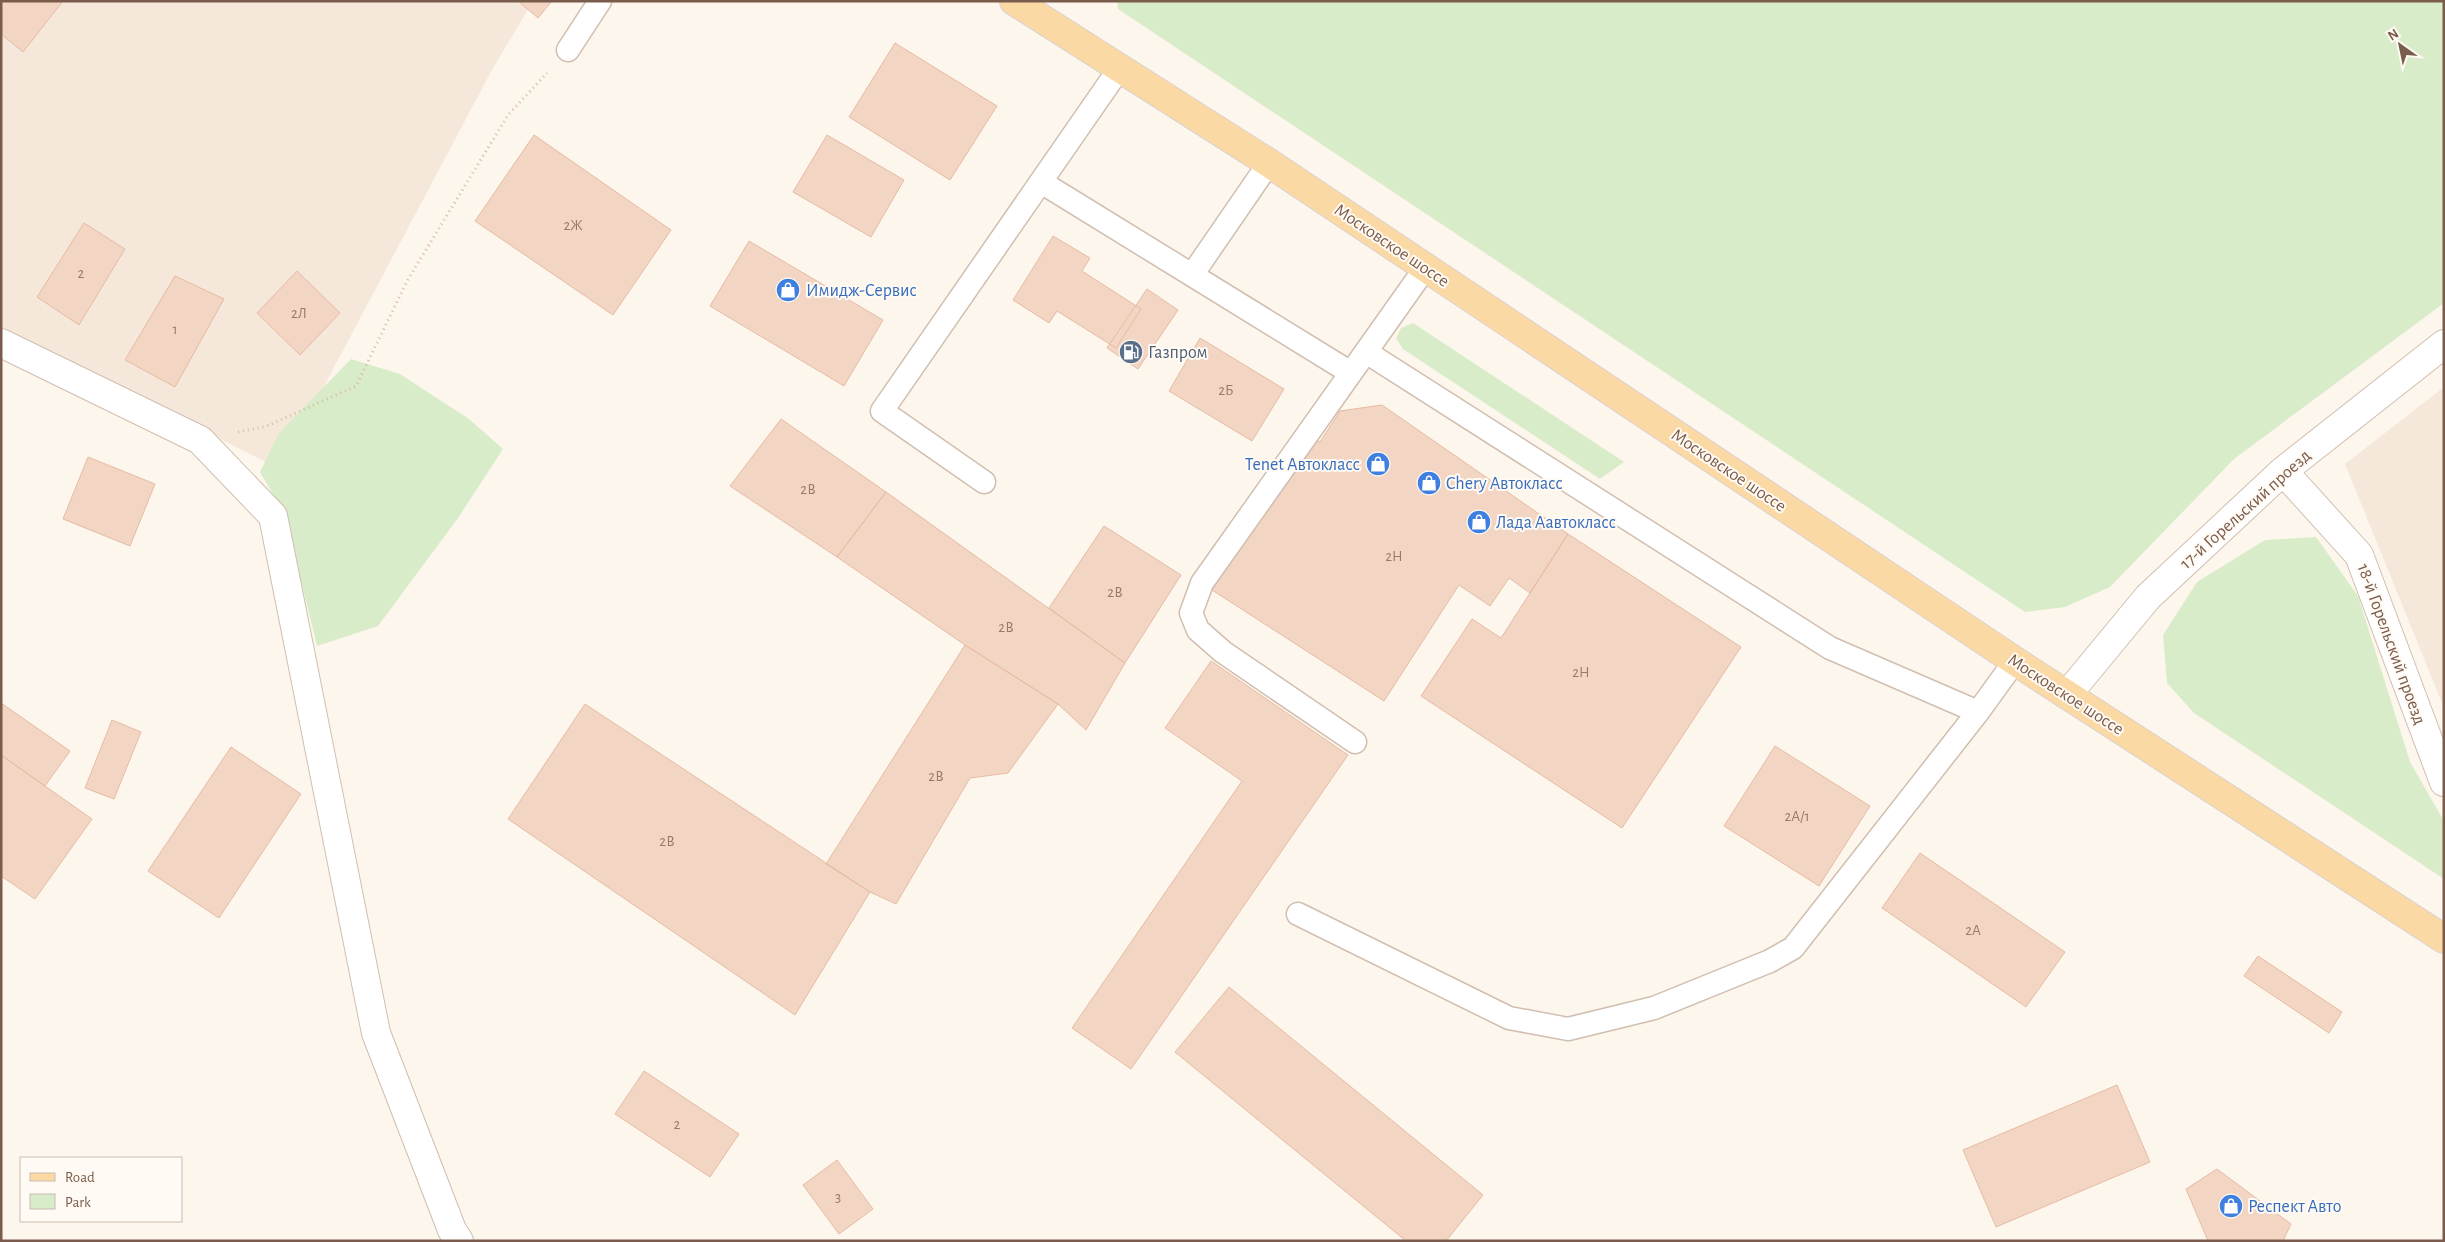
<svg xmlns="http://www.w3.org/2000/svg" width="2445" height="1242" font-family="'Alegreya Sans',sans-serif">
	<rect width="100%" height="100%" fill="#fdf6ec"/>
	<path fill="#f5e8da" d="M1,1h532l-40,67 -213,401 -279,-140z
		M2444,387v321l-99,-244z"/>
	<path fill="#d8ecc9" d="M1117,1h1327v302l-210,156 -124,128 -45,20 -40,5 -907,-603z
		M1413,323l211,139 -24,17 -197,-130 -7,-11 5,-10z
		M351,359l49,15 69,45 34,30 -45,69 -80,108 -61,20 -32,-131 -25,-43 19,-39z
		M2316,537l42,59 52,166 34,59v58l-250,-166 -27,-30 -4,-48 34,-53 68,-42z"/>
	<path fill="#f3d5c3" stroke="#e6bba3" d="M1,1h62l-40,51 -22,-18z
		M518,1h34l-14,17z
		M895,43l102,63 -47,74 -101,-63z
		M534,135l137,95 -58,85 -138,-94z
		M827,135l77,45 -33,57 -78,-45z
		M84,223l41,26 -46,76 -42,-28z
		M1053,236l37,22 -8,13 59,38 -25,39 -59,-37 -8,12 -36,-23z
		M749,241l134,79 -39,66 -134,-80z
		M297,271l43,42 -40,42 -43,-42z
		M175,276l49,23 -49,88 -50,-27z
		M1147,289l31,21 -40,59 -31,-21z
		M1200,338l84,51 -32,52 -83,-50z
		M1382,405l186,129 -38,59 -21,-15 -19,28 -31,-21 -75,116 -172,-111 99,-154 9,6 20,-31z
		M781,419l105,73 -49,65 -107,-71z
		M88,457l67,27 -25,62 -67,-27z
		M886,492l239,171 -39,67 -28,-26 -93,-59 -128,-88z
		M1104,526l77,49 -56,88 -76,-55z
		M1568,534l173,113 -119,181 -201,-132 51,-77 29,19z
		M965,645l93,59 -50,69 -38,5 -74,126 -26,-12 -44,-28z
		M1211,661l137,94 -217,314 -59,-41 170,-247 -77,-53z
		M1,703l69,48 -25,35 -44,-31z
		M585,704l285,188 -75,123 -287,-196z
		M112,720l29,12 -27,67 -29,-11z
		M1775,746l95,60 -51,80 -95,-60z
		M231,747l70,47 -82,124 -71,-47z
		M1,755l91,64 -57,80 -34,-23z
		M1920,853l145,99 -39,55 -144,-99z
		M2258,956l84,56 -13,21 -85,-57z
		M1229,987l254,208 -37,46h-40l-231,-189z
		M644,1071l95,63 -29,43 -95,-63z
		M2117,1085l33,77 -154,65 -33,-77z
		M837,1160l36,49 -34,25 -36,-49z
		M2217,1169l74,55 -8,17h-75l-22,-52z"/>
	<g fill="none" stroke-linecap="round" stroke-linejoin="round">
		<g stroke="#d1beb0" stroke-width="25">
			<path id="lane" d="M568,50l32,-49
				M1041,182l151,93 77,-112
				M1192,275l159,98
				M1366,352l464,296 148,64
				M984,482l-102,-71 237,-342
				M1355,742l-132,-90 -25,-22 -7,-17 11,-30 224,-316
				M1298,914l211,104 59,11 86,-21 116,-47 23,-13 185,-236 37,-51"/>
		</g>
		<g stroke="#d1beb0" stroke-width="30">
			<path id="street" d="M1,343l199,97 73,76 103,517 76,197 7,11
				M2283,471l76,84 85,227
				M2067,695l81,-98 135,-126 161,-127"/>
		</g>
		<g stroke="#dad1cd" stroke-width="30">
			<path id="primary" d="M1014,1l255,162 746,498 429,278"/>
		</g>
		<path stroke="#d9b8a5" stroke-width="3" stroke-dasharray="1 4" stroke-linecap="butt" d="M238,432l29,-6 89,-40 51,-105 101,-166 39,-42"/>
		<use href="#lane" stroke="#fff" stroke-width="22"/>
		<use href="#street" stroke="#fff" stroke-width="28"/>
		<use href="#primary" stroke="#fbd9a5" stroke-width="28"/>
	</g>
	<defs>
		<g id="shop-disc" transform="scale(1.25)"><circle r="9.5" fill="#3f7fe0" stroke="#fffaf3"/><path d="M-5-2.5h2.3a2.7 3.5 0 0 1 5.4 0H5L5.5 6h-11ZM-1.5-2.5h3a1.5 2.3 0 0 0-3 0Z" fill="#fff"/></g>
		<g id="fuel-disc" transform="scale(1.25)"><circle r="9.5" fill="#5c6f8a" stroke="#fffaf3"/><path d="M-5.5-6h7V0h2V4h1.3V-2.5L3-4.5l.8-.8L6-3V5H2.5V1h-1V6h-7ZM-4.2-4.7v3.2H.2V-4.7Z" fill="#fff"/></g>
	</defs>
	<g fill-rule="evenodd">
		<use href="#shop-disc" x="788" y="290"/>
		<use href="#fuel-disc" x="1131" y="352"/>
		<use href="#shop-disc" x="1378" y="464"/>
		<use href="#shop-disc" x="1429" y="483"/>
		<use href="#shop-disc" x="1479" y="522"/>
		<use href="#shop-disc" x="2231" y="1206"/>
	</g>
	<g text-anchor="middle" stroke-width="4" stroke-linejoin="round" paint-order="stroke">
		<g font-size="15" fill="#987a6a">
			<text x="573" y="230">2Ж</text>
			<text x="81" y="278">2</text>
			<text x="299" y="318">2Л</text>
			<text x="175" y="334">1</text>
			<text x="1226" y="395">2Б</text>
			<text x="808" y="494">2В</text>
			<text x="1394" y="561">2Н</text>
			<text x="1115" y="597">2В</text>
			<text x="1006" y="632">2В</text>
			<text x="1581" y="677">2Н</text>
			<text x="936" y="781">2В</text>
			<text x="1797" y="821">2А/1</text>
			<text x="667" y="846">2В</text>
			<text x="1973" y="935">2А</text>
			<text x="677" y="1129">2</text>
			<text x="838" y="1202">3</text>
		</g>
		<g font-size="18" fill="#7a5c4d" stroke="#fffaf3">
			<text transform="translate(1392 245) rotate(34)" y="6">Московское шоссе</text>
			<text transform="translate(1729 470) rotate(34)" y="6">Московское шоссе</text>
			<text transform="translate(2245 509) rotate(-42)" y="6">17-й Горельский проезд</text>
			<text transform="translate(2392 644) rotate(70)" y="6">18-й Горельский проезд</text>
			<text transform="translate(2066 694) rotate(33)" y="6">Московское шоссе</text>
		</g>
		<g font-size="18" fill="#366cbe" stroke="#fffaf3" text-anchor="start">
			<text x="806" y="296">Имидж-Сервис</text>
			<text x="1360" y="470" text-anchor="end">Tenet Автокласс</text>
			<text x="1446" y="489">Chery Автокласс</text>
			<text x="1496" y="528">Лада Аавтокласс</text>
			<text x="2248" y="1212">Респект Авто</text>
		</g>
		<g font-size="18" fill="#4e5e75" stroke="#fffaf3" text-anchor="start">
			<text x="1148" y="358">Газпром</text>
		</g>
	</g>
	<rect width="2445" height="1242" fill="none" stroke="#7a5c4d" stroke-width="5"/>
	<rect x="20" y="1157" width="162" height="65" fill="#fffaf3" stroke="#cabbb1"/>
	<rect x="30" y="1173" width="25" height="8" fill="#fbd9a5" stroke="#cabbb1"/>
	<text x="65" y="1182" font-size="15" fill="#7a5c4d">Road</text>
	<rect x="30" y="1194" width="25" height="15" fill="#d8ecc9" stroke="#cabbb1"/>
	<text x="65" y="1207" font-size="15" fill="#7a5c4d">Park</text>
	<g transform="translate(2400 45) rotate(327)" stroke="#fffaf3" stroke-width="4" paint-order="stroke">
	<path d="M0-4L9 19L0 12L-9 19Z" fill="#7a5c4d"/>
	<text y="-8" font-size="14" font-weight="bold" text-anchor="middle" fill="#7a5c4d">N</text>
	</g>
</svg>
